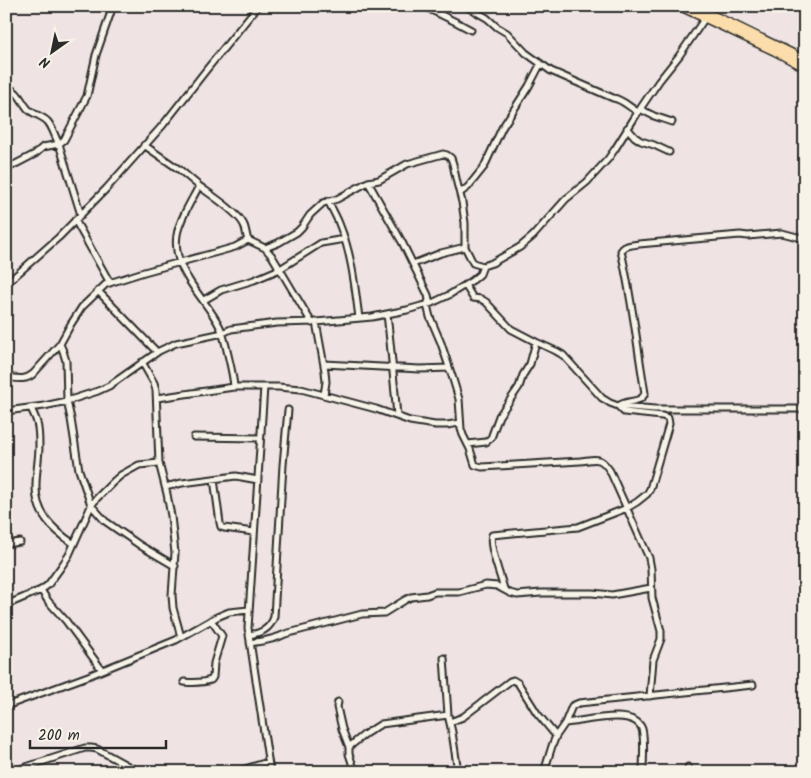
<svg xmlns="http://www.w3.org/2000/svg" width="811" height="778" font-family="Kalam,sans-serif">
	<rect width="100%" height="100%" fill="#efe4e3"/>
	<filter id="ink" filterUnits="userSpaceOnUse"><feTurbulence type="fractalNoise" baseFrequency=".02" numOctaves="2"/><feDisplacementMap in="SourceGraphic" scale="10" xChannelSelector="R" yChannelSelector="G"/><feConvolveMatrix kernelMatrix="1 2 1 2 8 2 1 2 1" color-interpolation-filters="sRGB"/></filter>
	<g filter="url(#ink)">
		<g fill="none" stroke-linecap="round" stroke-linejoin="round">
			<g stroke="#2b2b2b" stroke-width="9">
				<path id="minor" d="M423,6l35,17 13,7
					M466,6l21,12 10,9 10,6 19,20 25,18 62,27c9,1 16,9 25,14
					M6,88c12,1 15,13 22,21 6,6 15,7 20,13 5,6 7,15 11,22l-16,3 -8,7 -29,15
					M640,109l14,7 18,6
					M627,128l8,9 6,4 13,4 15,7
					M144,145l36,25 19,16c-7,14 -20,34 -22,49 -6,36 29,63 43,92 3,6 4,12 6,19 3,14 7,27 8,41h44l23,2 75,20 34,12 25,4h12l13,-2
					M368,182l34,60 26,53 1,5 -2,5 3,12 11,26 11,33 7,23 2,30 2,6 7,14 5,16 7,2 98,-6c17,-2 20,-5 30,10l39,87 2,11 1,29 9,33v8l-8,21 -3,36
					M199,186c11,8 40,27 45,39 2,4 2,10 4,15l17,8 7,8 40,67
					M460,193l8,-6 16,-20 18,-39 27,-42 11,-21
					M328,201c4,8 9,16 12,25 12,29 15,61 19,92
					M81,215l-22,-71 5,-4 23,-44 9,-41 17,-49
					M75,220l35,63
					M265,248l13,-5 19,-11 5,-5 8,-12 13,-12 14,-4 31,-17 11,-2 28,-16 36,-10 4,1 4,3 2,6 4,19 5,19 3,21v24l8,16 10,3 9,-3 28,-16 13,-11 33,-37 21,-17 21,-23 7,-10 25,-40 19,-28 20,-25 26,-38
					M413,264l28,-11 24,-6
					M6,284l53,-47 47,-48 57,-64 44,-56 51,-63
					M465,285l8,13 8,1 5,3 25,27 25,13 20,9 7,4 39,43 8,5 8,3 37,3h150
					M98,291l59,61
					M204,300l17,-10 33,-10 26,-11 41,-26 24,-4
					M387,314c4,34 7,68 10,102
					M316,322l9,49 1,11 -2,13
					M60,344l3,7 3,10 1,40 4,18 5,32 3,19 12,35 14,16 10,7 26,18 34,20
					M142,362l12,21 2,7 3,73 8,31 4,22 4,37 -3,42 1,13 8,29
					M324,364l96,5 29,-1
					M6,377c10,1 19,4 27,-3l27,-30 11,-20 11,-17 24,-23 38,-12 77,-21 14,-4 13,-7
					M264,387l-16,241 22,144
					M157,398l77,-11
					M31,408c2,5 5,10 6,15 2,7 2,15 2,23 0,13 -3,26 -3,39 -1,28 16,44 38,59
					M6,411l38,-5 23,-5 31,-10 11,-5 50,-35 17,-8 47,-10 8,-4 46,-6 39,-1 56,-5 35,-7 25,-7 17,-8 24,-15 7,-6 3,-8
					M194,437l66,1
					M468,444l18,-2 5,-4 8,-22 20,-29 4,-12 7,-11 6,-22
					M214,479l6,44 1,4 3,1 30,4
					M165,487l17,-4 54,-7 22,4
					M6,544l14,-2
					M504,589c-3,-12 -16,-44 -12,-54l86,-8 49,-19 10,-6 10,-8 3,-5 19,-65 -1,-6 -6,-2 -38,-4 -6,-6c10,-7 23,-2 27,-13 -8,-47 -13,-95 -24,-142 3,-6 11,-6 18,-7l101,-9 8,1 34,-3 23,6
					M41,590l7,11 18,20 36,49
					M6,603l7,-1 28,-12 7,-5 13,-18 8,-12 22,-49 6,-8 16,-16 8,-7 18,-10 20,-2
					M249,635c12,-2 21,-6 25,-18l9,-152 5,-55
					M250,643c12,-2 24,-3 35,-9l77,-20 22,-1 21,-13 6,-3 16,-2 8,-3h24l27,-7 11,1 13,7 7,2 24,-2h51l20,2 39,-7
					M444,658l4,57 4,17 6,40
					M184,682c9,1 18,1 27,-2l2,-3 1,-14 8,-27 -11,-16
					M338,702l-1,5 5,22 7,18v7l6,18
					M6,706l82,-30 88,-36 41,-23 12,-5 20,-2
					M450,722l13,-5 47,-36 3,-1 5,3 19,30 19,23
					M565,723c18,-1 69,-16 77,6 3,10 1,31 1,43
					M349,747l16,-13 16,-10 67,-9
					M688,767l1,5
					M15,772l5,-3 65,-21h6l6,1 42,23
					M235,772l33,-10
					M544,772l8,-26 4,-10 9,-13 7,-17 7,-3 174,-18"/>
			</g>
			<g stroke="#2b2b2b" stroke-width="11">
				<path id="trunk" d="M680,6l95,45 30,16
					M692,6l43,20 70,34"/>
			</g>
			<use href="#minor" stroke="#f7f3e8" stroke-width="5"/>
			<use href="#trunk" stroke="#faddab" stroke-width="8"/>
		</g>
	</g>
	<rect width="811" height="778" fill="none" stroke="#f7f3e8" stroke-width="25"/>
	<rect x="12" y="12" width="786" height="753" fill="none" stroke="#2b2b2b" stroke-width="2" filter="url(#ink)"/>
	<g transform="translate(52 52) rotate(213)" stroke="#f7f3e8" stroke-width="4" paint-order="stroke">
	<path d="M0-4L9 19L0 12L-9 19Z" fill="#2b2b2b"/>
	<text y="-8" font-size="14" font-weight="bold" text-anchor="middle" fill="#2b2b2b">N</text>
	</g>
	<path d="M30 740v8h136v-8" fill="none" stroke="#2b2b2b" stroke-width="2.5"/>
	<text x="38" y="740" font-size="15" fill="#2b2b2b" stroke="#f7f3e8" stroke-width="4" paint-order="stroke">200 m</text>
</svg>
